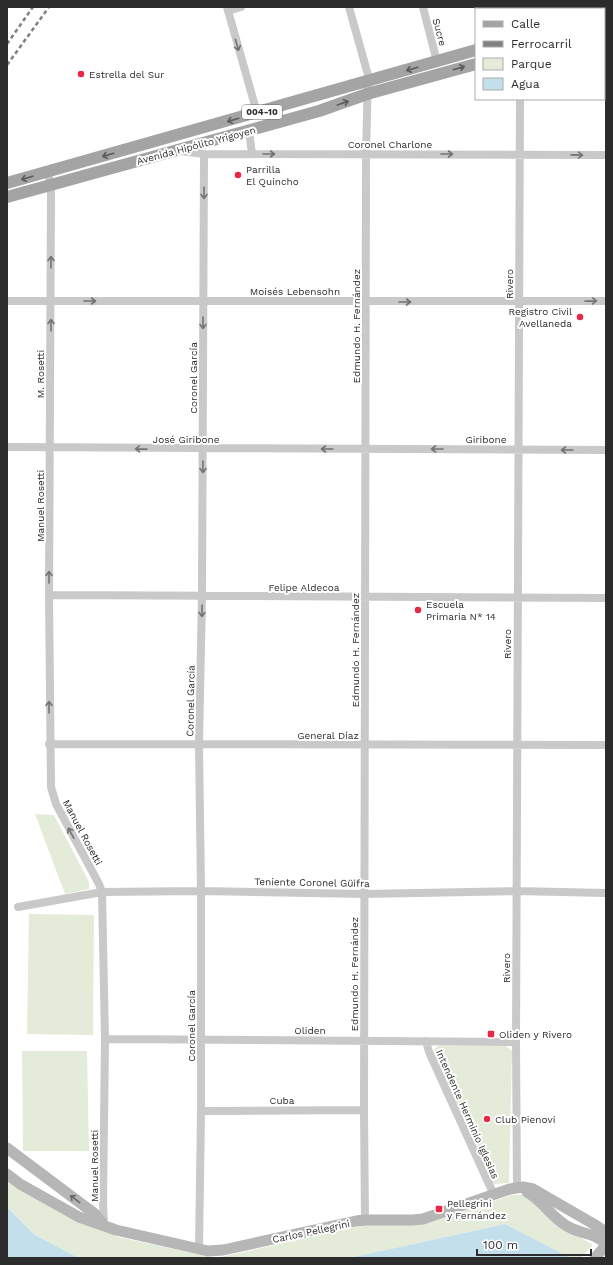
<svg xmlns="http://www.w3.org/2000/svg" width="613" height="1265" font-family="'Work Sans',sans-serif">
	<rect width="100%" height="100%" fill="#fff"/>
	<path fill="#e4ebd9" d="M35,814l19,1 35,67v7l-24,5z
		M29,914l65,1 -1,120 -66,-1z
		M438,1046h68l6,5 -3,132 -16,1 -58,-128 -1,-7z
		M22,1051h65l2,100h-66z
		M7,1177l83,47 28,13 98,21 149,-33 63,-2 84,-28h12l56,42 13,8 -12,13h-10l-66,-34 -156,34h-270l-44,-23 -28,-28z"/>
	<path fill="#c4dfec" d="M7,1207l28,28 44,23h-72z
		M505,1224l66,34h-222z"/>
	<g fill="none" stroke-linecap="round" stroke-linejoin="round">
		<path stroke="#c9c9c9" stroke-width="8" d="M227,7l30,106
			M349,7l19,68 -2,79 -2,956 1,110
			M423,7l14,55
			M502,7l1,2
			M228,11l13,-4
			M249,130l3,24
			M181,151l23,3 402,1
			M47,172l4,12v12l-2,399 2,192 5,17 43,80 3,8 3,147 -2,164 1,22
			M7,301h599
			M7,447l599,3
			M49,595l557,3
			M49,744l557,1
			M18,907l84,-15 99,-1 163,3 153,-3 89,2
			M105,1039l411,3
			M426,1041l3,11 65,143
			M201,1111l163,-1
			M517,1189l-1,-147 4,-943
			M199,1249l2,-138v-220l-2,-147 3,-148 2,-442"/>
		<path stroke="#b6b6b6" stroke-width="11" d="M7,1148l88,66 9,11
			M7,1174l13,10 59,33 37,13 92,21 15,-1 133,-29 9,-1h47l11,-1 87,-30 13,-2 10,2 64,37 9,6
			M527,1192c16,9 25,26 40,34 15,9 25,5 39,18
			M595,1258l11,-13"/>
		<path stroke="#a4a4a4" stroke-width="12" d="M604,13l2,-1
			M604,27l2,-1
			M7,183l469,-133
			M7,197l312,-86 48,-17 109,-30"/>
		<path stroke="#818181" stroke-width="2.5" stroke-dasharray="4 3" stroke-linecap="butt" d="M7,44l26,-37
			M7,65l42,-58"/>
	</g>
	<defs><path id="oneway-shaft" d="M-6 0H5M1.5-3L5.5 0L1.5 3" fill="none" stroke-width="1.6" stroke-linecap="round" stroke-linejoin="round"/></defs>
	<g stroke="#737373">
		<use href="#oneway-shaft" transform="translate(237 45) rotate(74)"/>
		<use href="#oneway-shaft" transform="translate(269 154)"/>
		<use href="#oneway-shaft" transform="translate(447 154)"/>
		<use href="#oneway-shaft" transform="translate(577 155) rotate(1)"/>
		<use href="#oneway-shaft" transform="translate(204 193) rotate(90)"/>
		<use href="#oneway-shaft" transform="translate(51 262) rotate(-90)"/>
		<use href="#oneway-shaft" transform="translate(90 301)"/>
		<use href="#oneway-shaft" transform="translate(591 301) rotate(-1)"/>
		<use href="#oneway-shaft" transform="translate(405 302)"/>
		<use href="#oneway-shaft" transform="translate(203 323) rotate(90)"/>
		<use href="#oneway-shaft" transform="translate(51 325) rotate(-90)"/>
		<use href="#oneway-shaft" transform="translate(141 449) rotate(-179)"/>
		<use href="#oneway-shaft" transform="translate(327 449) rotate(180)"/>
		<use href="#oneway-shaft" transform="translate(437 449) rotate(-180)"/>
		<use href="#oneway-shaft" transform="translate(567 450) rotate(-180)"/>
		<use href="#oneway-shaft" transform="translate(203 467) rotate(90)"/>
		<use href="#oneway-shaft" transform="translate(49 577) rotate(-90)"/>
		<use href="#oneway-shaft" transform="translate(202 611) rotate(91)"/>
		<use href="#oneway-shaft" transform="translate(49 707) rotate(-90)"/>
		<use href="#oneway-shaft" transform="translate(71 833) rotate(-119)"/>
	</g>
	<g stroke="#5c5c5c">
		<use href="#oneway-shaft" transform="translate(459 68) rotate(-16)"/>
		<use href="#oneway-shaft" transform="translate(412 69) rotate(164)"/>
		<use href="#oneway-shaft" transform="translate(343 103) rotate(-19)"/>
		<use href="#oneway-shaft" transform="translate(233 120) rotate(164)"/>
		<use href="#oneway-shaft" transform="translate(108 155) rotate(164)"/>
		<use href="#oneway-shaft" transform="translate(27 178) rotate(164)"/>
	</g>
	<use stroke="#6a6a6a" href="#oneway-shaft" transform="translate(75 1199) rotate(-143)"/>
	<g fill="#ea2744" stroke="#fff" stroke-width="1.5">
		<circle cx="81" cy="74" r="4"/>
		<circle cx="238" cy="175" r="4"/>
		<circle cx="580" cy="317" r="4"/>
		<circle cx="418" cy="610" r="4"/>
		<rect x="487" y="1030" width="8" height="8" rx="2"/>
		<circle cx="487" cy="1119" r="4"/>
		<rect x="435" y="1205" width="8" height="8" rx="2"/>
	</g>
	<g text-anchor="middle" stroke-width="4" stroke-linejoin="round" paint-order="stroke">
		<rect fill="#fff" stroke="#6b6b6b" stroke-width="1" x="242" y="105" width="40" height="14" rx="3"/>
		<g font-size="9" font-weight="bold" fill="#2c2c2c">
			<text x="262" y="115">004-10</text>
		</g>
		<g font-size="10" fill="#2c2c2c" stroke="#fff">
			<text transform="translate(440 32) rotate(75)" y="4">Sucre</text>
			<text x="390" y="148">Coronel Charlone</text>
			<text transform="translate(196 145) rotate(-15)" y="4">Avenida Hipólito Yrigoyen</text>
			<text transform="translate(509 284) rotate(-90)" y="4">Rivero</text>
			<text x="295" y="295">Moisés Lebensohn</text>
			<text transform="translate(356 326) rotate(-90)" y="4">Edmundo H. Fernández</text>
			<text transform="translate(40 374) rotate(-90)" y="4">M. Rosetti</text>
			<text transform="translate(193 378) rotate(-90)" y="4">Coronel García</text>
			<text x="186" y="443">José Giribone</text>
			<text x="486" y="443">Giribone</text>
			<text transform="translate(40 506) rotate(-90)" y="4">Manuel Rosetti</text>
			<text x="304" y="591">Felipe Aldecoa</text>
			<text transform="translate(507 644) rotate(-90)" y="4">Rivero</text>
			<text transform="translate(355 650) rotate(-90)" y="4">Edmundo H. Fernández</text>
			<text transform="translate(190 701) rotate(-89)" y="4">Coronel García</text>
			<text x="328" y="739">General Díaz</text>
			<text transform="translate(83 832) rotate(62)" y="4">Manuel Rosetti</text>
			<text transform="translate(312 882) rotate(1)" y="4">Teniente Coronel Güifra</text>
			<text transform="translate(506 968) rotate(-90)" y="4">Rivero</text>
			<text transform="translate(354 974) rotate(-90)" y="4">Edmundo H. Fernández</text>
			<text transform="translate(191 1026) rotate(-90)" y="4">Coronel García</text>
			<text x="310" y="1034">Oliden</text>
			<text x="282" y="1104">Cuba</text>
			<text transform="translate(468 1114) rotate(66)" y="4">Intendente Herminio Iglesias</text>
			<text transform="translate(94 1166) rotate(-90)" y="4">Manuel Rosetti</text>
			<text transform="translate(311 1231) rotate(-12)" y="4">Carlos Pellegrini</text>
		</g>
		<g font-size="10" fill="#2c2c2c" stroke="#fff" text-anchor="start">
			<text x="89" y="78">Estrella del Sur</text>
			<text x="246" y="173">Parrilla<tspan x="246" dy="12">El Quincho</tspan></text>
			<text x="572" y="315" text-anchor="end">Registro Civil<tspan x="572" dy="12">Avellaneda</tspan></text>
			<text x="426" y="608">Escuela<tspan x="426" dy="12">Primaria N* 14</tspan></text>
			<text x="499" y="1038">Oliden y Rivero</text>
			<text x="495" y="1123">Club Pienovi</text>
			<text x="447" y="1207">Pellegrini<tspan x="447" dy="12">y Fernández</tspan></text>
		</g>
	</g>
	<rect width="613" height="1265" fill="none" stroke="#2c2c2c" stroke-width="16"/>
	<rect x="475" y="8" width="130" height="92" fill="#ffffff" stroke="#ababab"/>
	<rect x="483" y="21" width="20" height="6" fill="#a4a4a4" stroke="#ababab"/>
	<text x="511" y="28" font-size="12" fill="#2c2c2c">Calle</text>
	<rect x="483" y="41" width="20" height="6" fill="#818181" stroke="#ababab"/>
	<text x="511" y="48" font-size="12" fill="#2c2c2c">Ferrocarril</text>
	<rect x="483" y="58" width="20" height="12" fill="#e4ebd9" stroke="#ababab"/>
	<text x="511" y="68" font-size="12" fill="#2c2c2c">Parque</text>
	<rect x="483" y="78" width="20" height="12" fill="#c4dfec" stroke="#ababab"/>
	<text x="511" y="88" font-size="12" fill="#2c2c2c">Agua</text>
	<path d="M477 1249v6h114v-6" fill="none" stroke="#2c2c2c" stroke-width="2"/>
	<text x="483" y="1249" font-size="12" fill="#2c2c2c" stroke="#ffffff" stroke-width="3" paint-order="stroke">100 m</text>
</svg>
